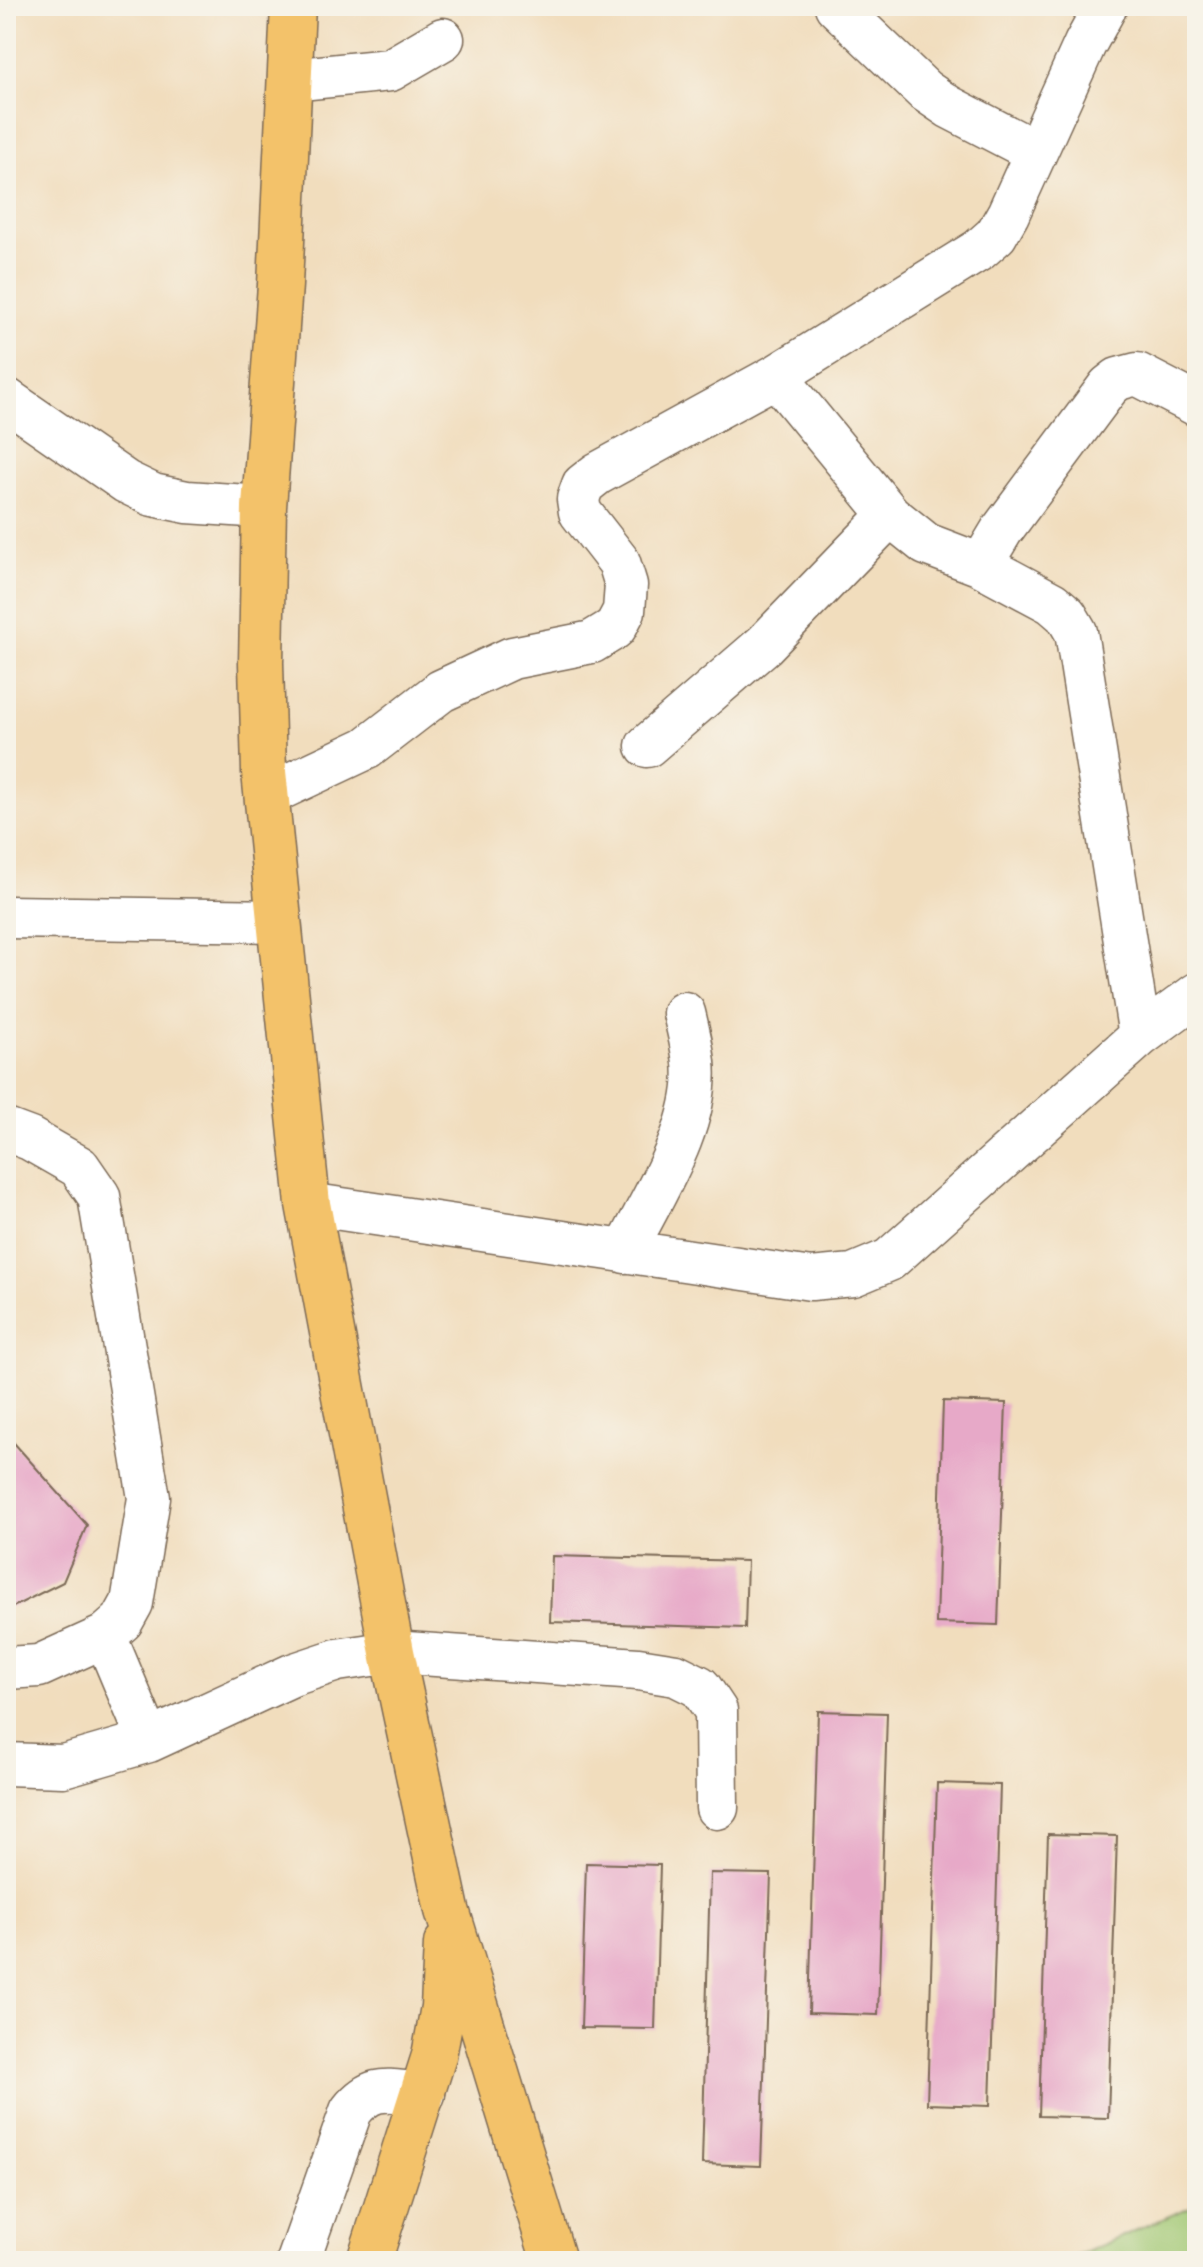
<svg xmlns="http://www.w3.org/2000/svg" width="1203" height="2267" font-family="'Gochi Hand',sans-serif">
	<rect width="100%" height="100%" fill="#f7f3e8"/>
	<filter id="ink" filterUnits="userSpaceOnUse"><feTurbulence type="fractalNoise" baseFrequency=".0125" numOctaves="2"/><feDisplacementMap in="SourceGraphic" scale="16" xChannelSelector="R" yChannelSelector="G"/><feConvolveMatrix kernelMatrix="1 2 1 2 8 2 1 2 1" color-interpolation-filters="sRGB"/></filter>
	<filter id="wash" filterUnits="userSpaceOnUse"><feTurbulence type="fractalNoise" baseFrequency=".006" numOctaves="4" result="noise"/><feDisplacementMap in="SourceGraphic" scale="32" xChannelSelector="R" yChannelSelector="G"/><feGaussianBlur stdDeviation="1.8" result="paint"/><feColorMatrix in="noise" values="0 0 0 0 0 0 0 0 0 0 0 0 0 0 0 0 0 1.4 0 .05"/><feComposite in="paint" operator="in"/></filter>
	<g filter="url(#wash)">
		<rect width="100%" height="100%" fill="#f1ddbd"/>
		<path fill="#a1c873" stroke="#6e7948" stroke-width="2" d="M1197,2204v57h-132z"/>
		<g id="blocks">
			<path fill="#e7a9c8" d="M943,1401l63,2 -8,222 -62,-2z
				M6,1434l81,91 -24,57 -52,26 -5,-5z
				M552,1556l195,5 -2,67 -195,-6z
				M818,1711l69,2 -9,302 -69,-2z
				M937,1783l63,2 -10,321 -63,-2z
				M1048,1834l69,2 -9,282 -69,-2z
				M586,1863l74,2 -5,164 -74,-1z
				M710,1873l61,1 -10,292 -59,-2z"/>
		</g>
	</g>
	<g filter="url(#ink)">
		<use href="#blocks" fill-opacity="0" stroke="#7b6956" stroke-width="2"/>
		<g fill="none" stroke-linecap="round" stroke-linejoin="round">
			<g stroke="#7b6956" stroke-width="45">
				<path id="minor" d="M836,6l88,84 25,17 87,45
					M290,80l100,-10 53,-31
					M776,376l114,139 36,29 55,21 71,38 14,12 10,17 64,404
					M6,399l120,83 27,13 34,7 77,5
					M981,565l21,-35 107,-144 9,-7 19,-5 60,31
					M647,746l117,-101 126,-130
					M267,795l100,-47 74,-57 71,-33 80,-16 23,-14 9,-17 2,-26 -7,-23 -39,-50 -2,-13 5,-14 14,-11 179,-98 203,-126 17,-15 12,-21 77,-170 21,-38
					M6,917l272,4
					M6,1130l24,9 49,28 20,29 50,302 -17,105 -10,18 -17,15 -66,30 -33,2
					M308,1204l503,75 42,-4 36,-15 251,-224 57,-42
					M625,1252c27,-55 76,-128 69,-190 -2,-16 -6,-33 -10,-49
					M105,1636l44,105
					M6,1764l57,2 86,-25 143,-66 45,-15 55,-8 246,17 38,6 24,12 16,24 1,97
					M298,2261l53,-150c23,-29 39,-19 73,-17"/>
			</g>
			<g stroke="#7b6956" stroke-width="47">
				<path id="major" d="M293,6l-13,279 -16,222 -3,156 3,109 44,432 84,448 55,258 107,351
					M369,2261l65,-205 9,-49 3,-63"/>
			</g>
			<use href="#minor" stroke="#fff" stroke-width="42"/>
			<use href="#major" stroke="#f3c26a" stroke-width="44"/>
		</g>
	</g>
	<rect width="1203" height="2267" fill="none" stroke="#f7f3e8" stroke-width="32"/>
</svg>
